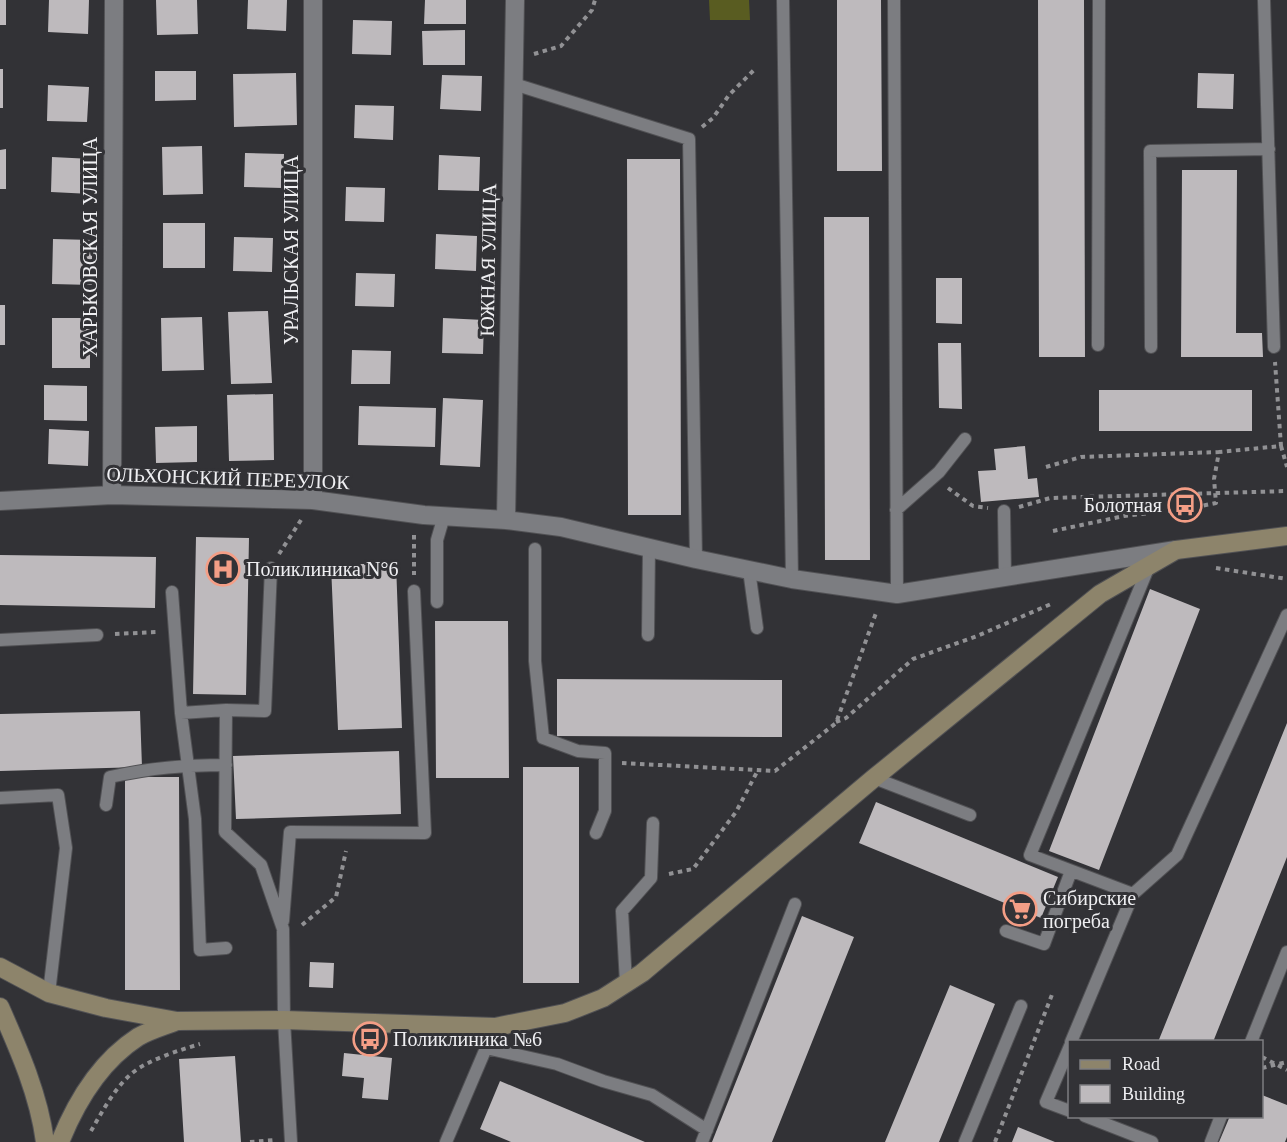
<svg xmlns="http://www.w3.org/2000/svg" width="1287" height="1142" font-family="Georgia,serif">
	<rect width="100%" height="100%" fill="#323236"/>
	<path fill="#595c21" d="M709,0h40l1,20h-40z"/>
	<path fill="#bebabd" d="M0,0h6v25h-6z
		M49,0h40l-1,34 -40,-2z
		M156,0h41l1,34 -41,1z
		M248,0h39l-1,31 -39,-2z
		M425,0h41v24h-42z
		M837,0h44l1,171h-45z
		M1038,0h46l1,357h-46z
		M353,20l39,1 -1,34 -39,-1z
		M465,30v35h-42l-1,-34z
		M0,69h3v39h-3z
		M155,71h41v29l-41,1z
		M296,73l1,52 -63,2 -1,-53z
		M1198,73l36,1 -1,35 -36,-1z
		M442,75l40,1 -1,35 -41,-2z
		M48,85l41,2 -2,35 -40,-1z
		M355,105l39,1 -1,34 -39,-2z
		M202,146l1,48 -40,1 -1,-48z
		M6,149v40h-6v-39z
		M245,153l39,1 -1,34 -39,-1z
		M439,155l41,2 -1,34 -41,-1z
		M52,157l40,2 -1,35 -40,-2z
		M627,159h53l1,356h-53z
		M1182,170h55l-1,163h26l1,24h-82z
		M346,187l39,1 -1,34 -39,-1z
		M824,217h45l1,343h-45z
		M163,223h42v45h-42z
		M436,234l41,2 -1,35 -41,-2z
		M234,237l39,1 -1,34 -39,-1z
		M53,239l39,1v45l-40,-1z
		M356,273l39,1 -1,33 -39,-1z
		M936,278h26v46l-26,-1z
		M0,305h5v40h-5z
		M268,311l4,72 -41,1 -3,-72z
		M202,317l2,53 -42,1 -1,-53z
		M52,318h38v50h-38z
		M443,318l41,2 -1,34 -41,-1z
		M938,343h23l1,66 -23,-1z
		M352,350l39,1 -1,33h-39z
		M44,385l43,1v35l-43,-1z
		M1099,390h153v41h-153z
		M273,394l1,66 -45,1 -2,-66z
		M443,398l40,2 -3,67 -40,-2z
		M359,406l77,2 -1,39 -77,-2z
		M197,426v36l-41,1 -1,-36z
		M49,429l40,2 -1,35 -40,-2z
		M1025,446l3,33 9,-1 2,19 -58,5 -3,-31 18,-1 -2,-21z
		M196,537l53,1 -3,157 -53,-1z
		M0,555l156,2 -1,51 -155,-3z
		M396,563l6,165 -64,2 -7,-165z
		M1150,589l50,20 -101,261 -50,-19z
		M435,621h73l1,157h-73z
		M557,679l225,1v57l-225,-1z
		M140,711l2,56 -142,4v-57z
		M1287,723v134l-74,185h-55z
		M399,751l2,63 -165,5 -3,-63z
		M523,767h56v216h-56z
		M125,777h54l1,213h-55z
		M876,802l182,75 -17,41 -182,-75z
		M802,916l52,21 -82,205h-60z
		M310,962l24,1 -1,25 -24,-1z
		M950,985l45,19 -56,138h-54z
		M344,1053l48,5 -4,42 -26,-2 2,-20 -22,-2z
		M235,1056l6,86h-57l-5,-83z
		M500,1081l145,61h-134l-31,-13z
		M1262,1095l25,10v32l-2,5h-66l11,-26h32z
		M1018,1127l37,15h-43z"/>
	<g fill="none" stroke-linecap="round" stroke-linejoin="round">
		<g stroke="#515154" stroke-width="14">
			<path id="lane" d="M783,0l9,579
				M894,0l3,594
				M1264,0l10,347
				M514,84l175,55 7,420
				M1098,345l1,-345
				M1151,347l-1,-196 119,-2
				M896,510l43,-38 26,-33
				M1004,511l1,65
				M535,549v112l8,77 35,13 27,2v58l-9,22
				M271,568l-6,143 -39,-1 -1,122 36,33 22,64 1,91 7,122
				M749,570l8,58
				M172,592l9,121 45,-3
				M437,602v-62l7,-24
				M648,635l1,-88
				M0,640l97,-5
				M181,713l14,106 5,131 26,-2
				M874,778l96,37
				M0,798l58,-3 8,53 -17,145
				M106,805l4,-28c42,-9 73,-12 116,-12
				M1133,894l-103,-39 119,-289
				M283,921l7,-89 135,1 -11,-242
				M1006,931l38,13 27,-73
				M626,983l-4,-72 29,-33 2,-55
				M1071,1042l62,-148 44,-39 110,-240
				M1251,1042l36,-90
				M1070,1046l-24,56 24,9
				M486,1048l71,16 46,17 49,14 55,35
				M1085,1116l67,26
				M446,1142l49,-115
				M702,1142l93,-238
				M965,1142l56,-136
				M1211,1142l10,-26"/>
		</g>
		<g stroke="#515154" stroke-width="20">
			<path id="street" d="M112,495l2,-495
				M313,500v-500
				M0,501l112,-6 201,5 111,15 82,5 55,7 135,32 96,20 105,15 279,-44
				M506,520l9,-520"/>
		</g>
		<g stroke="#515154" stroke-width="20">
			<path id="secondary" d="M0,967l49,26 57,15 71,13 107,-1 211,7 70,-14 38,-15 39,-25 232,-195 226,-184 76,-44 111,-14
				M0,1007c19,43 39,88 45,135
				M60,1142c16,-40 41,-81 78,-105 12,-7 27,-11 39,-16"/>
		</g>
		<path stroke="#919194" stroke-width="4" stroke-dasharray="4.5 4.5" stroke-linecap="butt" d="M534,54l27,-8 31,-36 3,-10
			M702,127l11,-9 16,-23 27,-27
			M1281,446l6,21
			M1046,467l35,-10 138,-5
			M948,488l25,18 15,2
			M1019,507l31,-9 237,-7
			M1053,531l71,-15 62,-7 30,-6 -2,-24 5,-27 62,-6 -6,-84
			M414,535v40
			M279,554l22,-34
			M1216,568l71,11
			M115,634l43,-2
			M836,722l10,-4 67,-59 64,-23 74,-32
			M622,763l153,8 61,-48 40,-110
			M669,874l24,-5 43,-57 22,-42
			M302,925l34,-28 10,-46
			M1262,1057l25,13
			M1262,1068l25,-6
			M91,1131c11,-19 23,-42 40,-57 16,-14 49,-24 69,-30
			M250,1142l25,-2
			M995,1142l58,-150"/>
		<use href="#lane" stroke="#7c7d81" stroke-width="12"/>
		<use href="#street" stroke="#7c7d81" stroke-width="18"/>
		<use href="#secondary" stroke="#8d846b" stroke-width="18"/>
	</g>
	<defs>
		<g id="bus-ring" transform="scale(1.725)"><circle r="9.5" fill="#323236" stroke="#f49e86" stroke-width="1.5"/><path d="M-5-6H5V4H4V6H2V4H-2V6H-4V4H-5ZM-3.5-4V0h7V-4ZM-3.5 1.2v1.5H-2V1.2ZM2 1.2v1.5H3.5V1.2Z" fill="#f49e86"/></g>
		<g id="hospital-ring" transform="scale(1.725)"><circle r="9.5" fill="#323236" stroke="#f49e86" stroke-width="1.5"/><path d="M-5-5h3v3.5h4V-5h3V5h-3V1.5h-4V5h-3Z" fill="#f49e86"/></g>
		<g id="supermarket-ring" transform="scale(1.725)"><circle r="9.5" fill="#323236" stroke="#f49e86" stroke-width="1.5"/><path d="M-6-5.5h2.5l.6 2H6L4.5 2H-2.5L-4.4-4H-6ZM-1.5 3.2a1.3 1.3 0 1 0 .1 0ZM3 3.2a1.3 1.3 0 1 0 .1 0Z" fill="#f49e86"/></g>
	</defs>
	<g fill-rule="evenodd">
		<use href="#bus-ring" x="1185" y="505"/>
		<use href="#hospital-ring" x="223" y="569"/>
		<use href="#supermarket-ring" x="1020" y="909"/>
		<use href="#bus-ring" x="370" y="1039"/>
	</g>
	<g text-anchor="middle" stroke-width="6" stroke-linejoin="round" paint-order="stroke">
		<g font-size="20" fill="#efeff2" stroke="#323236">
			<text transform="translate(90 247) rotate(-90)" y="7">ХАРЬКОВСКАЯ УЛИЦА</text>
			<text transform="translate(291 250) rotate(-90)" y="7">УРАЛЬСКАЯ УЛИЦА</text>
			<text transform="translate(488 260) rotate(-89)" y="7">ЮЖНАЯ УЛИЦА</text>
			<text transform="translate(228 478) rotate(2)" y="7">ОЛЬХОНСКИЙ ПЕРЕУЛОК</text>
		</g>
		<g font-size="20" fill="#efeff2" stroke="#323236" text-anchor="start">
			<text x="1162" y="512" text-anchor="end">Болотная</text>
			<text x="246" y="576">Поликлиника N°6</text>
			<text x="1043" y="905">Сибирские<tspan x="1043" dy="23">погреба</tspan></text>
			<text x="393" y="1046">Поликлиника №6</text>
		</g>
	</g>
	<rect x="1068" y="1040" width="195" height="78" fill="#323236" stroke="#7e7e81" stroke-width="1.5"/>
	<rect x="1080" y="1060" width="30" height="9" fill="#8d846b" stroke="#7e7e81" stroke-width="1.5"/>
	<text x="1122" y="1070" font-size="18" fill="#efeff2">Road</text>
	<rect x="1080" y="1085" width="30" height="18" fill="#bebabd" stroke="#7e7e81" stroke-width="1.5"/>
	<text x="1122" y="1100" font-size="18" fill="#efeff2">Building</text>
</svg>
